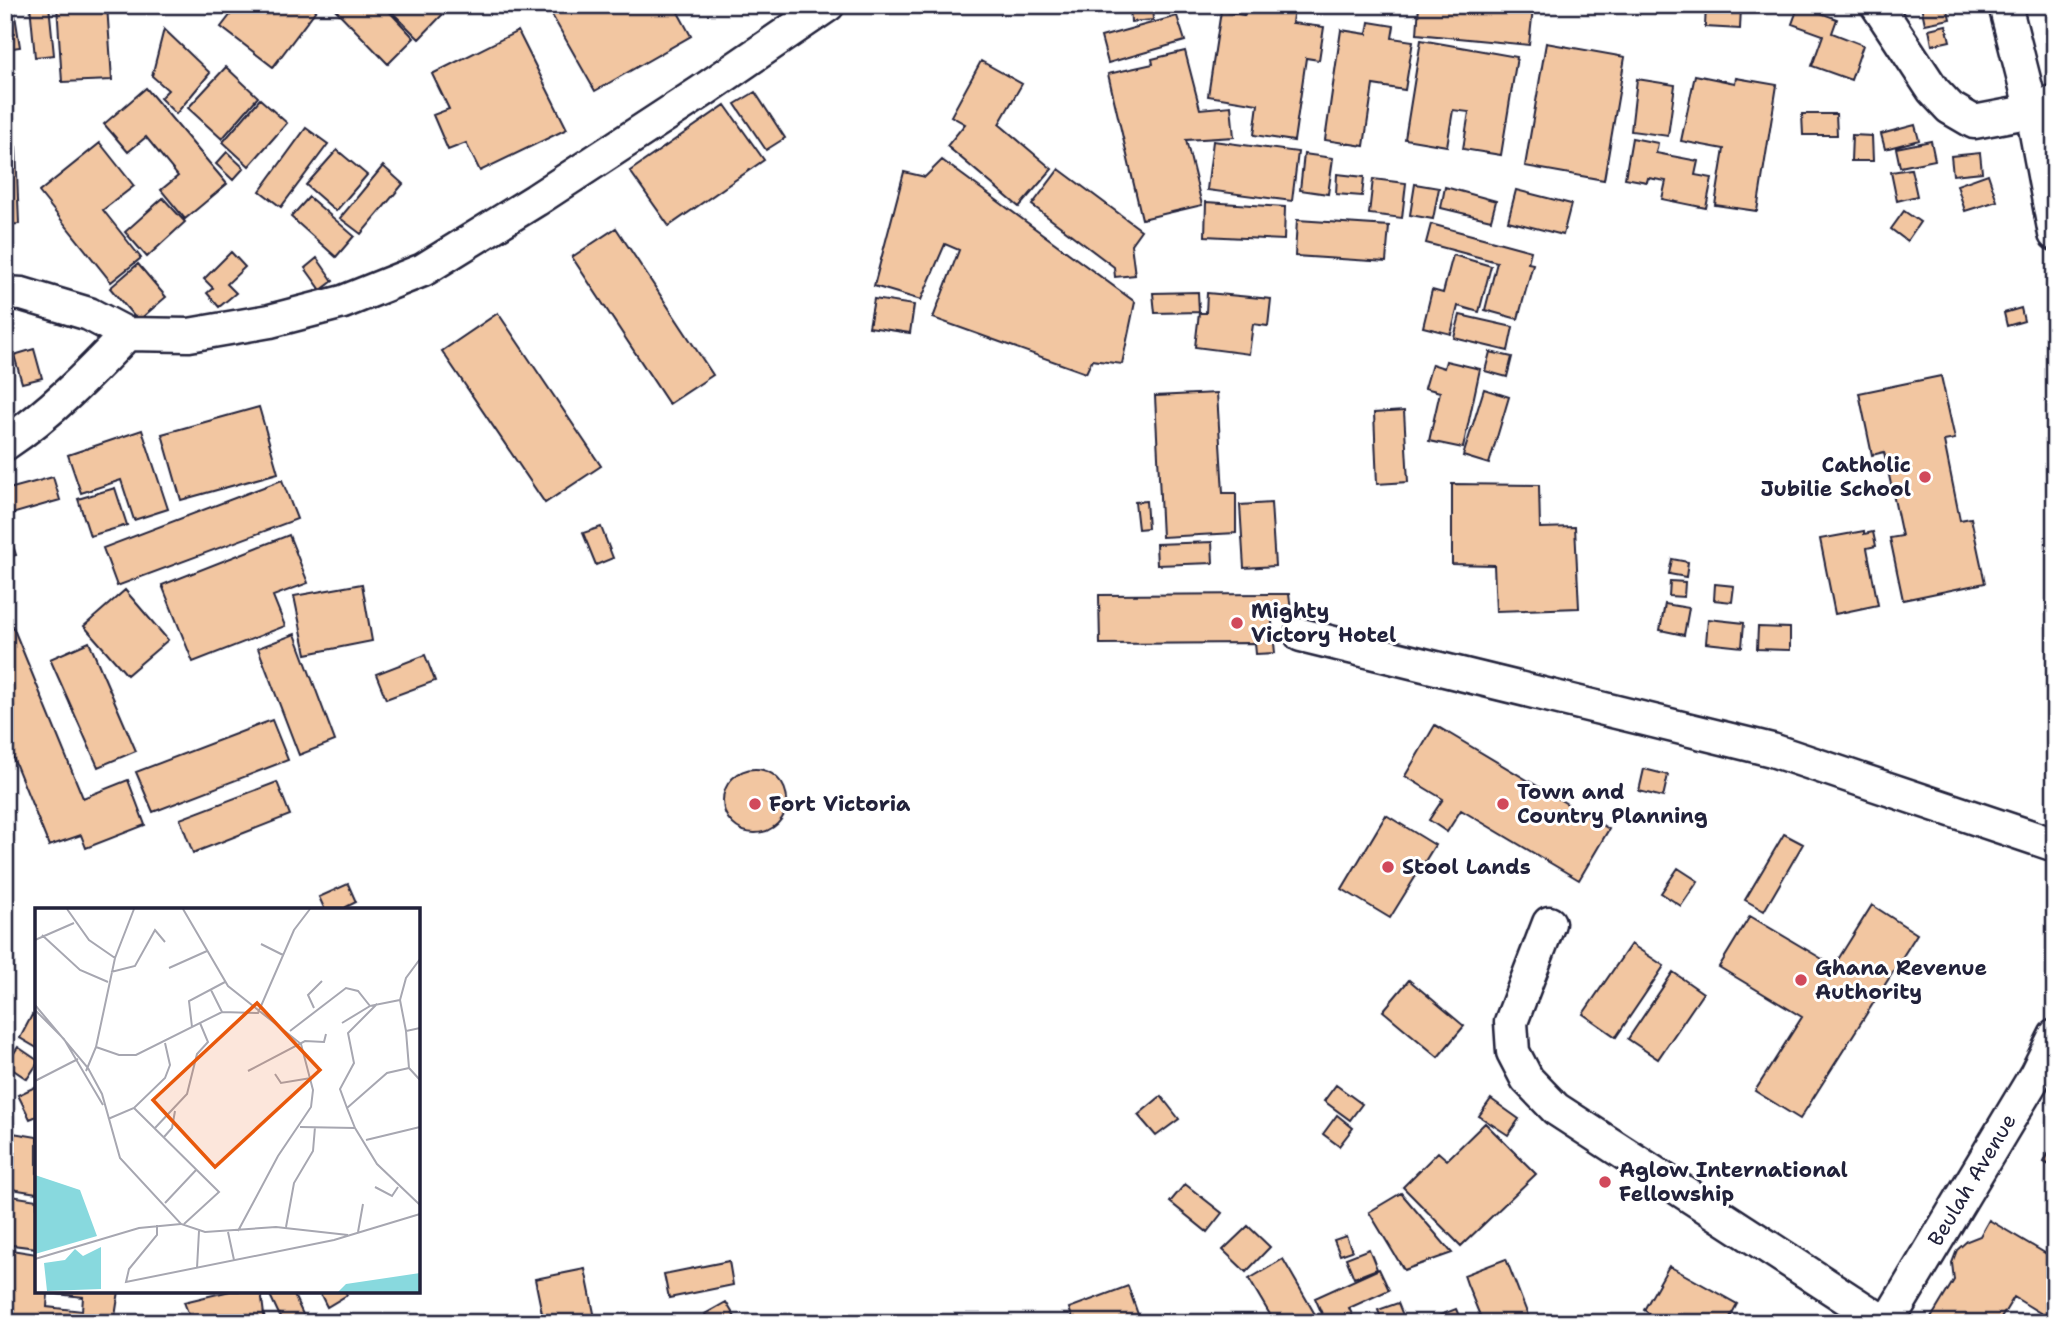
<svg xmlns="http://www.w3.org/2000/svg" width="2060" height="1328" font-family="'Shantell Sans',sans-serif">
	<rect width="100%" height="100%" fill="#fff"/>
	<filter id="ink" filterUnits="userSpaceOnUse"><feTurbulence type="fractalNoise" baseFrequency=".0143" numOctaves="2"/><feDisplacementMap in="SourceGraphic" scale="14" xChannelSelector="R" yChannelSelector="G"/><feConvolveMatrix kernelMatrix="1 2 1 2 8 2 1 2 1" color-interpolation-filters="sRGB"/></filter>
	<g filter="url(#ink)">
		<path fill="#f2c6a1" stroke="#22223b" stroke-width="2" fill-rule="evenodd" d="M30,5h19l5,50 -19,2z
			M57,5h50l5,75 -50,2z
			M238,5h80l1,1 -46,61 -52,-40z
			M331,5h52l31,33 -26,26z
			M385,5h52l7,8 -25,26z
			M558,5h116l17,31 -96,55 -46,-81z
			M1130,5h22l1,15 -22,2z
			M1245,5l49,3 -2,15 32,4 -5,33 -13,-2 -12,83 -40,-6 4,-31 -50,-8 13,-85 23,4z
			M1419,5h80l34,4 -4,36 -112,-11z
			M1706,5l35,2 -1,22 -35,-2z
			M1799,5l38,14 -5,14 31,12 -12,35 -39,-14 11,-31 -31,-11z
			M1921,5h26l3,14 -25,5z
			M14,9l6,38 -15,2v-39z
			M1177,16l8,25 -77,22 -7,-26z
			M1369,22l25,4 -2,12 21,3 -8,49 -32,-5 -9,61 -39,-6 16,-110 26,4z
			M1946,25l4,16 -18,4 -3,-16z
			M164,29l46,44 -34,41 -16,-16 8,-8 -16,-14z
			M518,31l49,98 -87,42 -14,-28 -18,7 -15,-35 16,-6 -17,-35z
			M1421,40l96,17 -16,98 -38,-6 6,-37 -16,-2 -6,36 -42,-7z
			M1546,43l79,14 -21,123 -79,-14z
			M1185,51l15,58 31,-3 3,31 -48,3 16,65 -60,14 -34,-145 45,-10 -1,-5z
			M981,61l41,23 -23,40 53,45 -33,38 -72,-61 18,-22 -14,-8z
			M226,67l32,30 -36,42 -34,-31z
			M1695,75l40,8 1,-5 41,7 -20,126 -42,-6 9,-56 -43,-8z
			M1637,79l38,6 -7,51 -37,-5z
			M146,88l81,96 -42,35 -24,-29 17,-14 -32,-39 -18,15 -24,-28z
			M755,92l30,46 -19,12 -31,-46z
			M260,99l27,24 -38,43 -26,-24z
			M725,105l39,55 -95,66 -39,-55z
			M1802,114h34l1,21h-34z
			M1915,125l4,15 -34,9 -4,-15z
			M306,128l22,16 -47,63 -21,-16z
			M1852,135l20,1 1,25h-22z
			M1632,138l26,5 -2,10 42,8 -3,14 17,3 -6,30 -44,-9 4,-18 -18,-3 -1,4 -22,-4z
			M1213,141l85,11 -6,49 -85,-11z
			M1931,141l4,19 -35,7 -4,-19z
			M100,143l34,43 -31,24 38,48 -30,24 -72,-90z
			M5,147h11l3,77 -14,1z
			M337,150l30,25 -31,36 -30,-26z
			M227,152l17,16 -11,12 -17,-16z
			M1980,153l2,19 -29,3 -2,-19z
			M1304,154l29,4 -5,36 -28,-4z
			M942,160l193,142 -13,62 -30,-4 -6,13 -153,-55 26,-68 -14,-6 -24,56 -47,-14 30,-114 21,5z
			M383,166l20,18 -42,50 -21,-16z
			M1059,169l82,61 -10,14 4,31 -20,2 -1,-10 -82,-62z
			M1911,169l6,27 -20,5 -6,-29z
			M1337,174l27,3 -2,19 -26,-2z
			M1988,174l9,27 -32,10 -8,-26z
			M1373,179l33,4 -4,35 -33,-4z
			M1415,184l24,4 -6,31 -23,-4z
			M1445,187l51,14 -5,19 -50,-12z
			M1516,190l55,14 -8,31 -55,-14z
			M309,197l45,39 -18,21 -45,-40z
			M163,198l22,24 -38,35 -22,-25z
			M1206,202l79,5 -1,33 -79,-4z
			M1904,211l16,11 -13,19 -16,-12z
			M1297,220l92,6 -3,36 -91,-6z
			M1431,224l100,27 -3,12 5,1 -15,55 -33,-9 12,-48 -71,-19z
			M616,228l97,147 -44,29 -97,-147z
			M5,245h8l1,21h-9z
			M231,252l14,15 -18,17 9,9 -17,14 -12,-14 6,-5 -9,-9z
			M1453,255l38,11 -12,46 -21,-6 -7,28 -28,-7 9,-37 11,3z
			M317,258l16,23 -12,9 -16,-22z
			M138,264l28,33 -28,24 -28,-33z
			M1198,292l1,20 -44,1 -2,-20z
			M1207,293l64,6 -3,27 -15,-2 -4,30 -54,-7 4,-34h7z
			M874,299l40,6 -4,28 -41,-6z
			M2021,308l3,13 -17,5 -3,-13z
			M498,313l103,153 -56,37 -103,-152z
			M1460,315l53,12 -5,24 -54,-13z
			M34,349l8,29 -20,5 -8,-28z
			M1490,352l22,5 -5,20 -22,-6z
			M1446,361l34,8 -17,79 -34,-7 11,-49 -15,-4 7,-24 12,4z
			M1941,376l14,63 -11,2 16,79 11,-2 14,65 -82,17 -13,-62 12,-2 -18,-84 -12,3 -13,-62z
			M1484,389l25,8 -20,67 -26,-8z
			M1217,393l6,100h13v40l-74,4 -7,-141z
			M259,407l19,66 -97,27 -19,-66z
			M1404,411l4,71 -31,2 -3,-71z
			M142,430l26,79 -34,11 -13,-40 -40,13 -13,-38z
			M53,477l7,23 -55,16v-26z
			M282,480l15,39 -180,67 -14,-38z
			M1452,484l87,1 1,43 35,-1 4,81 -83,3 -2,-46 -42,-1z
			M115,488l12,37 -37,11 -12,-37z
			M1146,501l2,27 -10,1 -3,-27z
			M1271,503l4,63 -31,2 -4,-63z
			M601,527l12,31 -17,7 -13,-32z
			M1864,531v3l9,-2 3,14 -9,2 11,57 -43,9 -15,-75z
			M289,535l19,48 -35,13 12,30 -92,36 -31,-77z
			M10,536l6,19 -11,3v-21z
			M1212,542l1,21 -56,2 -1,-21z
			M1672,559l16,3 -2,15 -17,-3z
			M1670,581l15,1 -1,15 -15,-1z
			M362,584l10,57 -66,13 -12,-58z
			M1715,584l19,2 -2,16 -18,-2z
			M125,590l43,50 -41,35 -43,-49z
			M1271,594h18l2,17 -20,1 4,41 -19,1 -1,-11 -155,1 -1,-49z
			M1665,604l24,4 -5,27 -24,-5z
			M1708,619l36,4 -2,24 -36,-4z
			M13,627l70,171 45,-18 17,45 -59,23 -5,-13 -32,11 -44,-108v-108z
			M1758,627l32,1v22l-33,-1z
			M295,634l40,107 -36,14 -41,-107z
			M89,642l47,109 -38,16 -48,-108z
			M425,655l10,26 -49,18 -10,-25z
			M272,720l16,40 -135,52 -17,-40z
			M1435,725l174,104 -30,51 -118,-70 -14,22 -18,-12 14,-21 -38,-23z
			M1644,769l24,6 -5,22 -24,-6z
			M723 801a32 32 0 1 1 64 0a32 32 0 1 1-64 0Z
			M277,782l13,33 -97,38 -13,-34z
			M1386,815l49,30 -45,73 -48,-29z
			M1784,834l19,10 -39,67 -19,-11z
			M1678,868l20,13 -17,25 -20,-13z
			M348,884l8,18 -10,5 1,3h-22l-6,-13z
			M1872,905l45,29 -117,185 -45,-28 47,-74 -83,-50 31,-51 84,50z
			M1631,944l33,22 -48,71 -33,-23z
			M1673,972l30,21 -45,66 -30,-20z
			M1409,980l55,46 -26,31 -55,-46z
			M32,1015l5,3v30l-17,-10z
			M18,1047l19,13v4l-10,15 -21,-14z
			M1336,1085l26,19 -12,16 -26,-19z
			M37,1086v30l-7,3 -12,-24z
			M1161,1096l18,23 -23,17 -18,-21z
			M1491,1099l28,20 -11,16 -29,-19z
			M1337,1115l16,13 -14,18 -16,-12z
			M1485,1123l51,51 -75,72 -58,-59 35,-35 9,8z
			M13,1133l24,4v56l-32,-5z
			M2055,1141v27l-11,-6z
			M1185,1184l37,29 -15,19 -37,-30z
			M1401,1193l51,60 -48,17 -35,-58z
			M5,1195l32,5v48l-32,-4z
			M1989,1220l66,39v63l-41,-25 -16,26h-70l26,-43 -2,-17 5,-13 10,-9 13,-5z
			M1248,1226l22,21 -24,25 -23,-22z
			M1346,1236l6,15 -12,4 -6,-15z
			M5,1249l32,5v37h82l-5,32h-109zM48,1293l35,4 -1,14 -35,-4z
			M1369,1249l8,20 -23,9 -8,-20z
			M1283,1259l37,64h-45l-26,-44z
			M1506,1259l25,64h-48l-16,-39 -3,-9z
			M729,1261l4,24 -64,13 -5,-24z
			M1669,1266l68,38 -10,19h-64l-19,-13z
			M585,1269l11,54h-52l-9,-44z
			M1379,1269l10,21 -40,18 7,15h-30l-11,-25z
			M1128,1286l13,37h-67l-5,-15z
			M230,1291h31l4,32h-73l-8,-21z
			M268,1291h24l15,32h-24z
			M319,1291h26l2,4 -20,12z
			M726,1302l10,17 -7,4h-19l-5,-9z
			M1398,1303l8,20h-23l-5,-13z
			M1456,1309l6,14h-37v-2z"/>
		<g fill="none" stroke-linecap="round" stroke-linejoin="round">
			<g stroke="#22223b" stroke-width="37">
				<path id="minor" d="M1877,5l56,85 17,18 24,14 58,-11 23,-10
					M2005,5l27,106 23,123
					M5,293l17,1 67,20 38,20 62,1 81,-14 73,-19 80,-32 113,-70 165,-108 127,-87
					M5,444c46,-31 84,-70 122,-110
					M1301,635l471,115 283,95
					M1549,923l-38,99 2,30 14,27 29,30 329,214
					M1887,1323l149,-249 19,-38"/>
			</g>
			<use href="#minor" stroke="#fff" stroke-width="32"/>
		</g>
	</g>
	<g fill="#d1495b" stroke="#fff" stroke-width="2.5">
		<circle cx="1925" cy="477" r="7"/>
		<circle cx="1237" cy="623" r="7"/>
		<circle cx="755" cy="804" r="7"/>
		<circle cx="1503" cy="804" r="7"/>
		<circle cx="1388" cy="867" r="7"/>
		<circle cx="1801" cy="980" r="7"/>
		<circle cx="1605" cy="1182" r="7"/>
	</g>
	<g text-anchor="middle" stroke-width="6" stroke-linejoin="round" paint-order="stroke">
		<g font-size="21" font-weight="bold" fill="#22223b" stroke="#fff" text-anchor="start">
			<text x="1911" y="472" text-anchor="end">Catholic<tspan x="1911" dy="24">Jubilie School</tspan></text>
			<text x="1251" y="618">Mighty<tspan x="1251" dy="24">Victory Hotel</tspan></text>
			<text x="1517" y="799">Town and<tspan x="1517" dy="24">Country Planning</tspan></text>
			<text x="769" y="811">Fort Victoria</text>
			<text x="1402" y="874">Stool Lands</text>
			<text x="1815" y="975">Ghana Revenue<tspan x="1815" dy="24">Authority</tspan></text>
			<text x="1619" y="1177">Aglow International<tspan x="1619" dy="24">Fellowship</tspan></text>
		</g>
		<g font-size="21" fill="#22223b" stroke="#fff">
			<text transform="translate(1972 1180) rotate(-59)" y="7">Beulah Avenue</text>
		</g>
	</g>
	<g transform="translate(35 908)">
		<rect width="385" height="385" fill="#fff"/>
		<path d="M0,267l45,15 17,46 -62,18zM66,339v42l-54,2 -3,-28 21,-3 10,-11 8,7zM385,365v19h-82l8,-8z" fill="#88d9de"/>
		<path fill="none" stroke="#a7a7b1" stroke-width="2" d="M32,1l22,31 26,18M148,1l45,77 73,58 12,46 -2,17 -33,49 -40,75M7,27l38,35 28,12M0,32l39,-17M226,36l22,11M134,60l38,-17M76,64l24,-6 20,-36 10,12M176,82l11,22M365,92l6,-22 14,-19M0,97l53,63 14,26 18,64 61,66 24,8 71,-5 72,8M279,100l-6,-13 14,-14M0,102l29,29 39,66M307,115l28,-17M157,119l-3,-26 36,-19M385,120l-14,3 3,37 11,12M255,123l56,-43 12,3 12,15 30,-6 6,31M61,139l23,8h17l86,-43 36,1 36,-83 16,-21M51,163l10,-24 19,-89 19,-49M213,163l57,-30 19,1 2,-8M240,166l6,9 30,-5M0,173l43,-22M99,200l85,84 -35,32M312,200l-7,-19 14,-26 -6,-30 29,-29M73,211l26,-11 31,-30 5,-13 -5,-22M265,219l55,1 22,36 43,41M120,220l32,-34 10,-40 11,-12 -8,-19M320,220l-8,-20 40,-35 22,-5M129,229l8,-9 3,-17M331,232l54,-13M340,279l17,9 6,-9M130,295l32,-34M122,317v10l-28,34 -3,13 208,-42 86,-26M251,319l8,-44 19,-32 2,-24M193,324l6,28M323,324l5,-28M0,351l104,-31 42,-4M162,360l2,-37"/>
		<path fill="#e8590c" fill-opacity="0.15" stroke="#e8590c" stroke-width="3.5" d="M222,95l63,67 -105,97 -62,-67z"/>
		<rect width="385" height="385" fill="none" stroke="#22223b" stroke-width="3.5"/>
	</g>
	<rect width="2060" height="1328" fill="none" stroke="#fff" stroke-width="28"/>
	<rect x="14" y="14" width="2032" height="1300" fill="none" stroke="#22223b" stroke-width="2.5" filter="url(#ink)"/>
</svg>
